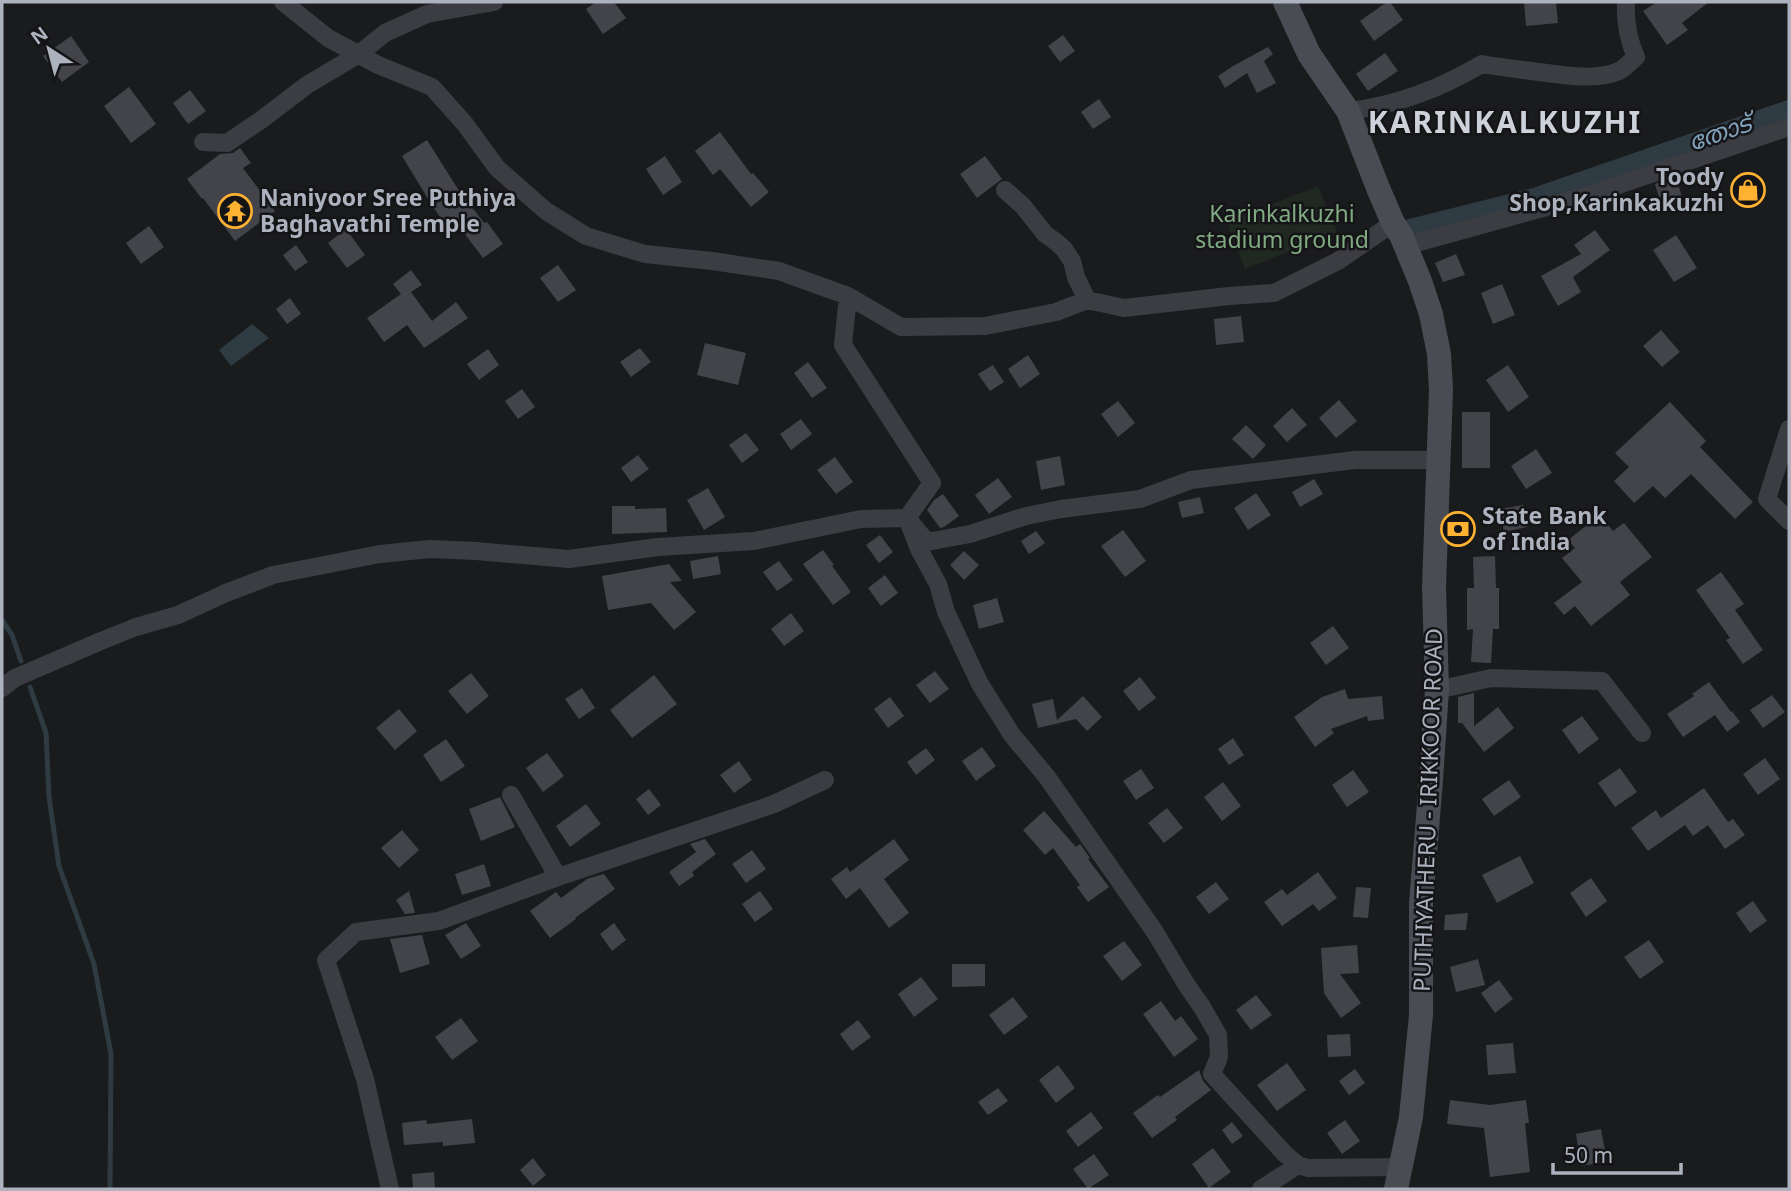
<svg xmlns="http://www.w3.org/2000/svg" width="1791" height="1191" font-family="'Noto Sans','Noto Sans Malayalam',sans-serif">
	<rect width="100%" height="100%" fill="#1a1b1d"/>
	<path fill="#202921" d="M1318,186l19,46 -92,37 -18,-47z"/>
	<path fill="#2e3b43" d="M252,324l17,14 -38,28 -12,-16z"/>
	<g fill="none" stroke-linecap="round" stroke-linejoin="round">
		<path stroke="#2e3b43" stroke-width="5" d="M2,620l10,15 9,26
			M30,687l16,46 3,64 10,69 35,98 17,90 -1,135"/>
		<path stroke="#2e3b43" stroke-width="18" d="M1410,228l124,-31 255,-88"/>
	</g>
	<path fill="#43444a" d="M596,2h18l12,16 -23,16 -17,-25z
		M1387,2h3l13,18 -29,21 -14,-20z
		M1524,2h32l2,21 -32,3z
		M1657,2h52l-27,21 6,7 -21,15 -24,-34z
		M1063,35l12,16 -15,11 -12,-16z
		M71,36l18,26 -27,20 -19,-26z
		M1268,47l5,7 -9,7 12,22 -19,10 -10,-20 -22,15 -7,-12 15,-10z
		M1385,53l13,18 -30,20 -12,-17z
		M129,87l27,37 -25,19 -27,-37z
		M190,90l16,21 -18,13 -15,-21z
		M1099,99l12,18 -18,12 -12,-17z
		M720,132l31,42 2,-1 16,19 -18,15 -31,-38 -7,6 -18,-24z
		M427,140l29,46 28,37 3,-1 16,22 -20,14 -22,-29 -8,6 -20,-28 -31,-51z
		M240,148l11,15 -8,5 32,43 -40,30 -32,-43 -1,1 -15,-20 33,-25 13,-1z
		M665,156l17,26 -19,13 -17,-26z
		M985,156l17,23 -25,19 -17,-24z
		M1676,177l7,24 -21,6 -7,-23z
		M1747,177l15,15 -17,14 -11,-18z
		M149,226l15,21 -23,17 -15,-21z
		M346,229l19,26 -18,13 -19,-25z
		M1595,230l15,20 -37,27 8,15 -23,14 -17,-30 40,-22 -7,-9z
		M1676,235l21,33 -23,14 -21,-32z
		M296,245l12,17 -13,9 -12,-16z
		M1456,254l9,21 -22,7 -8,-19z
		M558,265l18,25 -18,12 -18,-24z
		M411,270l11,15 -11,7 21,29 24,-19 12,16 -44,30 -17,-23 -23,17 -17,-24 34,-24 -8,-10z
		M1502,284l13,31 -22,9 -12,-31z
		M290,298l11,16 -14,10 -11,-15z
		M1241,316l3,26 -28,3 -2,-26z
		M1661,330l19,22 -18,15 -19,-21z
		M705,343l41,10 -8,32 -41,-10z
		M640,348l11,14 -20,15 -11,-15z
		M488,349l11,16 -20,15 -12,-16z
		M1028,355l12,19 -20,14 -12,-19z
		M808,362l19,26 -15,10 -18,-25z
		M993,365l11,17 -14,9 -12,-17z
		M1508,365l21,32 -21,15 -22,-32z
		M522,389l13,18 -17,12 -13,-18z
		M1339,400l18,21 -21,17 -17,-20z
		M1118,401l17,22 -17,14 -17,-23z
		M1670,402l36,39 -6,6 53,55 -18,17 -44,-45 -26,24 -12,-12 -19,17 -20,-22 15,-14 -14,-14z
		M1292,408l15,17 -20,17 -14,-16z
		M1462,412h28v56h-28z
		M801,419l11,15 -21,16 -11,-16z
		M1246,425l20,20 -13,14 -21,-20z
		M746,433l13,17 -17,13 -13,-18z
		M1536,449l16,24 -26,16 -15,-23z
		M638,455l11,14 -18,13 -10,-14z
		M1060,456l5,29 -24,5 -5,-29z
		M835,457l18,25 -17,12 -19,-24z
		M998,478l14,19 -23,17 -14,-19z
		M1314,479l9,15 -23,13 -8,-15z
		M708,488l17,29 -21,13 -17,-30z
		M1256,493l15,22 -23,15 -14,-22z
		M943,494l16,22 -15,11 -4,1 -13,-18 7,-10z
		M1200,497l4,16 -22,5 -4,-16z
		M1523,505l4,22 -23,5 -4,-23z
		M612,506h23v3l31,-1 1,24 -55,2z
		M1600,515l13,16 11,-8 28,34 -32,25 10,13 -39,31 -16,-20 -11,9 -10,-12 28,-21 -20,-24 13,-10 -7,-8z
		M1464,519l2,20 -15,-1v-18z
		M1123,530l23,31 -21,16 -24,-31z
		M1036,531l9,12 -16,11 -8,-13z
		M880,535l13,17 -14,11 -13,-18z
		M823,550l11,15 -2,1 19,26 -18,13 -30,-41z
		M964,551l15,14 -15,15 -14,-15z
		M718,556l3,18 -28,5 -3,-18z
		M1495,556l1,32h3v41h-6l-2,34 -20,-1 2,-33 -6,1v-42h7l-1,-31z
		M779,561l14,19 -16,11 -14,-19z
		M669,564l13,17 -12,1 26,30 -22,18 -23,-27 -43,7 -6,-34z
		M1721,572l23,32 -9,6 28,40 -20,14 -17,-24 4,-2 -34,-48z
		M885,575l13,18 -17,13 -13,-18z
		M997,598l7,24 -25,7 -6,-24z
		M791,613l13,18 -20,15 -13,-17z
		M1333,626l16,22 -23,17 -16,-22z
		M935,671l14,18 -19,14 -14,-18z
		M471,673l18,23 -22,18 -19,-23z
		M654,675l23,29 -45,34 -22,-28z
		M1140,677l16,21 -17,13 -16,-20z
		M1709,682l22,30 1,-1 8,11 -13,10 -12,-17 -32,22 -16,-23 27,-18 -2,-2z
		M582,688l13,20 -16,11 -14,-20z
		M1345,689l3,10 34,-3 2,23 -16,2 -1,-5 -36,13 3,4 -19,14 -21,-30 28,-20z
		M1474,693v33l24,-19 16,21 -30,24 -22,-29h-4v-26z
		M1772,695l13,17 -22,16 -13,-18z
		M1083,696l19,21 -15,14 -11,-12 -38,9 -6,-24 21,-5 4,21z
		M890,697l14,19 -16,12 -14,-19z
		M399,709l18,22 -22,19 -19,-22z
		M1582,716l17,23 -20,15 -17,-24z
		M1233,738l11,17 -15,10 -11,-16z
		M446,739l19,27 -24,16 -18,-27z
		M982,747l14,19 -20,15 -14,-20z
		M926,748l9,12 -19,15 -9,-13z
		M547,753l17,23 -21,16 -17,-24z
		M1765,758l15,21 -22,16 -15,-21z
		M739,761l13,19 -18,13 -14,-18z
		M1620,768l17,24 -22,15 -17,-24z
		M1141,769l13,19 -18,12 -13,-19z
		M1353,770l16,22 -22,15 -15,-22z
		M1509,780l12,17 -27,19 -12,-17z
		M1223,782l18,24 -19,15 -18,-24z
		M1704,788l24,34 5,-3 12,16 -20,14 -17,-24 -15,11 -8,-11 -37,26 -17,-23 25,-18 5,8z
		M649,789l12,16 -13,10 -12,-16z
		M500,797l15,30 -34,14 -12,-32z
		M586,804l15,20 -31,23 -14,-21z
		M1167,808l16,20 -19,15 -16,-20z
		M1044,811l32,36 4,-3 10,14 -2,1 21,28 -21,15 -11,-15 3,-2 -27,-37 -8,7 -22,-25z
		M402,830l17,20 -20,18 -18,-20z
		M705,839l11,15 -24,18 2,4 -15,10 -10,-14 27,-20 -6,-8z
		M894,839l15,21 -25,19 25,34 -20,15 -29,-40 -14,11 -15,-20 16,-12 3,5z
		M752,850l14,19 -20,14 -14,-19z
		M1520,856l14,27 -37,20 -15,-28z
		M484,864l7,22 -29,9 -7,-21z
		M1318,872l19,26 -18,13 -6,-7 -31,22 -18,-24 18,-13 5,6z
		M604,874l11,15 -40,29 1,1 -26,19 -20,-27 26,-19 5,6 26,-19z
		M1591,878l16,23 -21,16 -16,-24z
		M1216,882l13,17 -20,15 -13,-17z
		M1356,887l15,1 -3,30 -15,-1z
		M409,891l6,22 -10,1 -9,-14z
		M760,891l13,18 -18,13 -13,-18z
		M1753,901l14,20 -17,12 -14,-20z
		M1468,913l-2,17h-22l1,-15z
		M466,923l15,23 -20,13 -16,-24z
		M614,923l12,17 -14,11 -12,-17z
		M422,935l8,29 -30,9 -10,-34z
		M1649,940l15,22 -24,17 -16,-22z
		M1124,941l18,24 -20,16 -19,-25z
		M1357,945l2,28 -19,1 21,29 -20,15 -17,-25 -3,-45z
		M1478,959l7,26 -29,7 -6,-25z
		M952,964h33v22l-33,1z
		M921,977l17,22 -24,18 -16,-23z
		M1499,980l14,19 -18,14 -14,-20z
		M1256,995l16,20 -21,15 -15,-20z
		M1013,997l15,20 -24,18 -15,-20z
		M1161,1001l14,20 6,-5 17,23 -24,18 -31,-43z
		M461,1018l17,23 -26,19 -17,-23z
		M858,1020l13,17 -19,14 -12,-17z
		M1350,1034l1,22 -23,1 -1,-22z
		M1513,1043l3,30 -28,2 -2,-30z
		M1287,1063l19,27 -29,21 -20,-26z
		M1058,1065l17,23 -19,15 -17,-23z
		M1355,1069l10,14 -16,12 -10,-14z
		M1199,1070l4,11 8,9 -36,27 2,3 -25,18 -19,-25 25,-18 2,2z
		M998,1088l10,13 -20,14 -10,-13z
		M1450,1100l40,5 36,-5 3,23h-4l5,49 -40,5 -6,-49 -37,-4z
		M1091,1112l12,16 -25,19 -12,-16z
		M472,1119l3,24 -32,3v-4l-39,3 -2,-22 24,-3 1,4z
		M1345,1120l15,21 -18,13 -15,-21z
		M1232,1122l11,14 -11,8 -10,-14z
		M1601,1129l6,33 -26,4 -5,-32z
		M1213,1148l18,24 -22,16 -17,-24z
		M1094,1154l15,21 -21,14 -15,-20z
		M533,1158l13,17 -13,11 -13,-16z
		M434,1172l1,17h-22l-1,-15z"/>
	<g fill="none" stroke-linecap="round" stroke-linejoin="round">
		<path stroke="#3b3d43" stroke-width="18" d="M283,2l45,36 50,27 54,22 33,37 32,44 49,43 40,25 59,18 67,7 67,10 69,25 53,31 84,-1 71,-14 31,-12 37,8 105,-12 45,-3 64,-32 55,-38
			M1348,111c50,-6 91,-22 134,-47 17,3 33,5 49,7 26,3 64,11 88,0 6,-3 12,-10 17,-14 -8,-18 -11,-36 -10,-55
			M203,142l24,1 34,-23 46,-35 52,-31 26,-21 42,-19 67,-12
			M1005,190l18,16 22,28 10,7 9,8 8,12 4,16 11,23
			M1405,246l181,-50 203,-69
			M848,296l-5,49 89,138 -25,35 12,31 19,35 8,28 34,72 32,51 35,42 108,155 31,52 16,23 16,28 1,22 -7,17 73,80 13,11 10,3 92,-1
			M1789,429l-22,70 22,22
			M2,688l13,-10 86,-37 35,-14 42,-12 48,-22 47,-18 107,-21 50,-5 46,2 93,8 89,-12 96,-6 107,-22 46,-1 20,24 43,-8 56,-18 35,-7 79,-10 51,-19 164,-20h83
			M1437,690l54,-12 111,3 40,52
			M511,795l47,82
			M390,1189l-25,-110 -39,-119 30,-28 83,-11 119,-44 216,-73 51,-24
			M1261,1189l37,-24"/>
		<path stroke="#494c53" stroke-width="24" d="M1285,2l24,52 39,57 30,77 15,35 8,12 19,46 11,33 8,40 2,36 -7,197 3,103 -6,90 -10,123v112l-10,102 -15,72"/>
	</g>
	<defs>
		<g id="shop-ring" transform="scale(1.75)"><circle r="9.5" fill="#151518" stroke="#ffb131" stroke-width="1.5"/><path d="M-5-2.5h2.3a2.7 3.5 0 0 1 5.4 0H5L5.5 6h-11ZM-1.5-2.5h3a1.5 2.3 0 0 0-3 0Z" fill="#ffb131"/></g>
		<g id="temple-ring" transform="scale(1.75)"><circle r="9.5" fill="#151518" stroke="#ffb131" stroke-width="1.5"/><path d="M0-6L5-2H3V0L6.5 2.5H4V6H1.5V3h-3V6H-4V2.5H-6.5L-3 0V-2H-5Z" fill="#ffb131"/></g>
		<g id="bank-ring" transform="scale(1.75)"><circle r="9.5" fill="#151518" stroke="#ffb131" stroke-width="1.5"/><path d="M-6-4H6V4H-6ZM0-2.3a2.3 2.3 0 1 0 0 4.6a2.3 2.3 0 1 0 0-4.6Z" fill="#ffb131"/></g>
	</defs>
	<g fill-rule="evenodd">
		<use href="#shop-ring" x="1748" y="190"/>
		<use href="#temple-ring" x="235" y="211"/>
		<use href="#bank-ring" x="1458" y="529"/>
	</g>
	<g text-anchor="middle" stroke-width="5" stroke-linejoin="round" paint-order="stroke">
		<g font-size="23" font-weight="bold" fill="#acb2be" stroke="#151518" text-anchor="start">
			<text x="1724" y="185" text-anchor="end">Toody<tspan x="1724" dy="26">Shop,Karinkakuzhi</tspan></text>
			<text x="260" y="206">Naniyoor Sree Puthiya<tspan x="260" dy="26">Baghavathi Temple</tspan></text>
			<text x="1482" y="524">State Bank<tspan x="1482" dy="26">of India</tspan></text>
		</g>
		<g font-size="23" fill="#81aa82" stroke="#151518">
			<text x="1282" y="222">Karinkalkuzhi<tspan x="1282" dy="26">stadium ground</tspan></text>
		</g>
		<g font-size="23" fill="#acb2be" stroke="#151518">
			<text transform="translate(1428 810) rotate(-88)" y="8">PUTHIYATHERU - IRIKKOOR ROAD</text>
		</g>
		<g font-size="24" font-style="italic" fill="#81a2bb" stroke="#151518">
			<text transform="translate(1720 133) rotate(-19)" y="8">തോട്</text>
		</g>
		<g font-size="30" font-weight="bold" letter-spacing="2" fill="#cdd1d9" stroke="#151518">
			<text x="1505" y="133">KARINKALKUZHI</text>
		</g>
	</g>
	<rect width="1791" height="1191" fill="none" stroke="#acb2be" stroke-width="7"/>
	<g transform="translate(49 49) rotate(324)" stroke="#151518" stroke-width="5" paint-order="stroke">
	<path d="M0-5L12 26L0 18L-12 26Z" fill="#acb2be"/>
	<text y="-10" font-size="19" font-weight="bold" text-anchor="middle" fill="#acb2be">N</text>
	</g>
	<path d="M1553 1163v10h128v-10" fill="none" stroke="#acb2be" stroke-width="3.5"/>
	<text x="1564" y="1163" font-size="21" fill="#acb2be" stroke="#151518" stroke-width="5" paint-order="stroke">50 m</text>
</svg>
